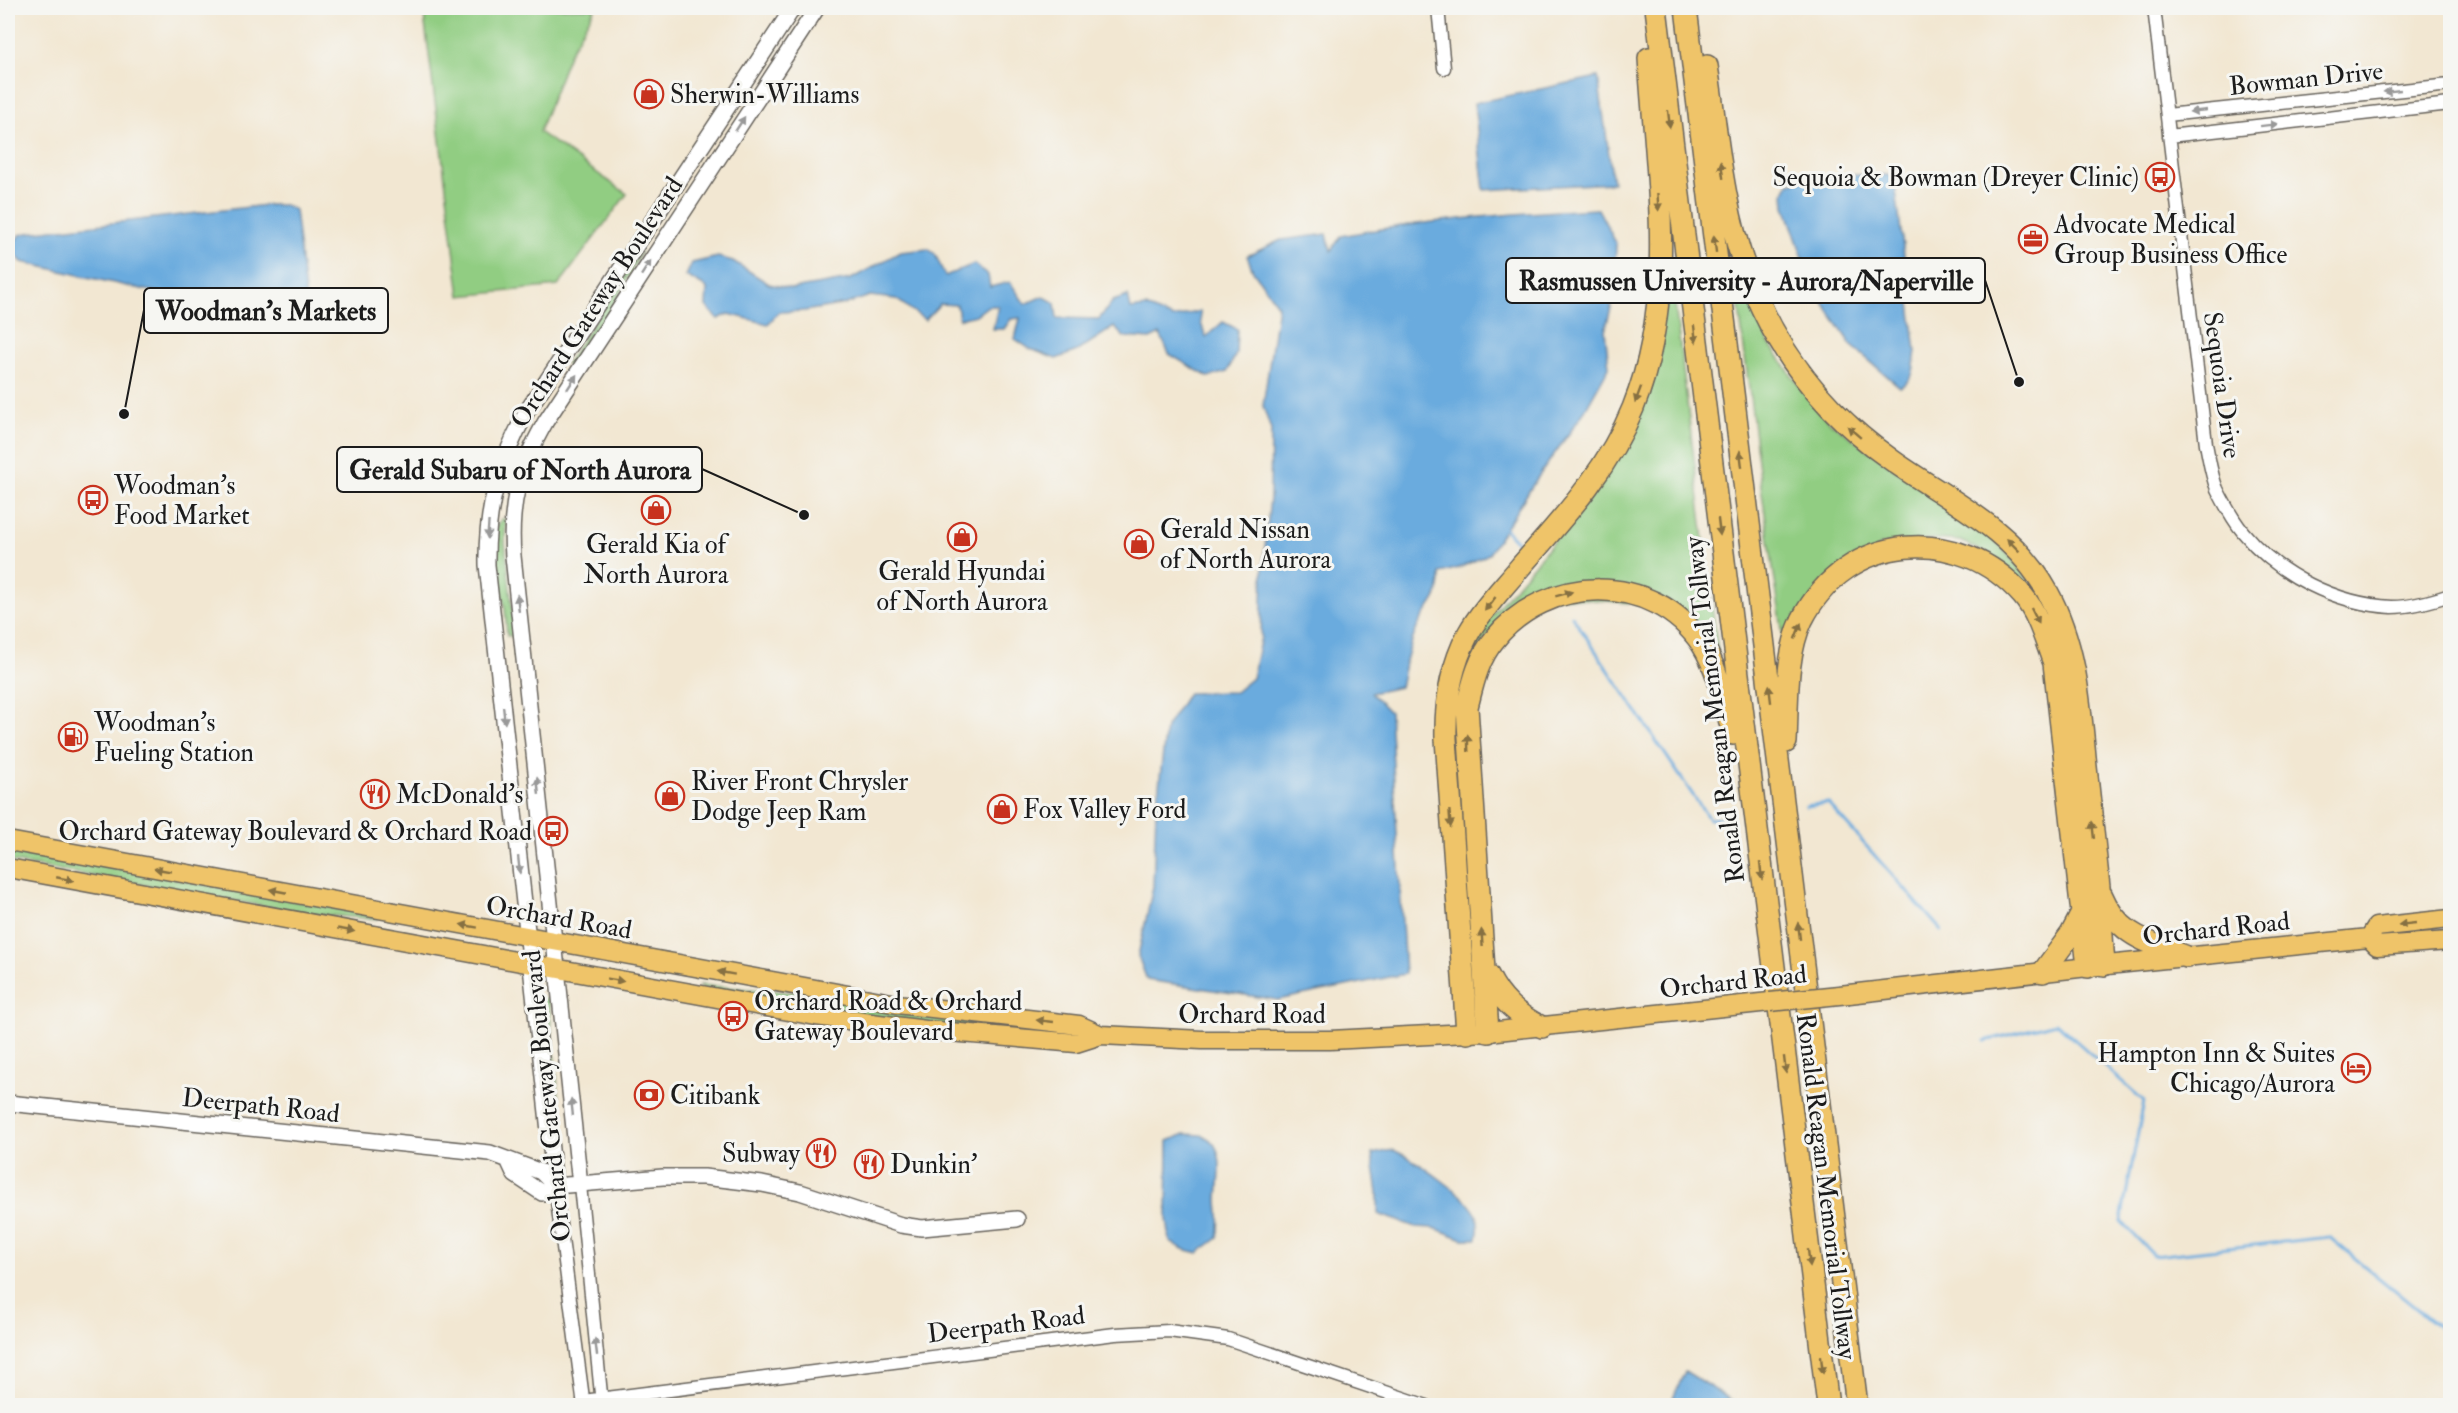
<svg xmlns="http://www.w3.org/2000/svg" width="2458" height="1413" font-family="'IM FELL Double Pica',serif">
	<rect width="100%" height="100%" fill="#f6f6f2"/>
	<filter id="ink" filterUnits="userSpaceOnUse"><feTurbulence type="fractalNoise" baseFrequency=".0167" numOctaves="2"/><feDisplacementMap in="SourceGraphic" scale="12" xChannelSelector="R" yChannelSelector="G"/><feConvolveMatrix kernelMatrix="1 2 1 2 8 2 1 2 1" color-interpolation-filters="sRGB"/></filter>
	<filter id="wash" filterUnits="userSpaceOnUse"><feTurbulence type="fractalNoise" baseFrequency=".008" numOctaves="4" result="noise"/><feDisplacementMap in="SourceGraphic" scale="24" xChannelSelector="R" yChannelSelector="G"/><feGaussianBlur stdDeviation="1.35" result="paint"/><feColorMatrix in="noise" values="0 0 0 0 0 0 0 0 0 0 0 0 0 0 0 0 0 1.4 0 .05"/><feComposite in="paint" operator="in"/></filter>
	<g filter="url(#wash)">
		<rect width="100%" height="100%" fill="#f2e7d2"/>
		<path fill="#91cd82" stroke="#56744f" stroke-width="1.5" d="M423,8h172l-25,44 -31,80 88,62 -69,92 -98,10z
			M640,252l1,1 -32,60 -38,55 -5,-4z
			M1733,259l35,83 40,56 23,25 163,117c23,22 40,47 55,76l-46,-51 -20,-13 -22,-11 -29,-2 -51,6 -94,92 -4,-1 -22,-150z
			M1670,265l48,388 -43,-46 -138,-12c-28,6 -46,37 -63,57l-4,-2 15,-27 119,-142z
			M502,519h4l-1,23 10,93 -8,1c-1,-13 -1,-26 -4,-39 -5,-25 -20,-55 -1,-78z
			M8,848l370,68v3l-69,-5 -301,-53z
			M700,985l100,8 285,38 -1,6 -184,-16 -200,-33z
			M548,996l14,129 9,41 -2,3 -4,-1 -1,-3 -13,-113 -9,-48 1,-4z"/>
		<path fill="#6aabde" stroke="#43647d" stroke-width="1.5" d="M1598,77l15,106 -129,7 -10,-87z
			M1857,175h37l22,176c-3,17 0,27 -16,36l-49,-42 -38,-58 -28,-81 -1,-13 5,-10 27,-5z
			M266,205h19l10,5 13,108 -5,3 -172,-34 -109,-25 -7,-8v-13l5,-6 7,-2z
			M1598,209l18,34 -2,53 -9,35 4,36 -27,48 -46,65 -47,74 -30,14 -19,5c1,29 -12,31 -23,55 -8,19 -13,38 -17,59l-29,6 19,19 15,262 -127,26 -131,-20 -9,-24 15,-69 3,-76 10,-84 22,-34 47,-1 17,-14 9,-41 2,-68 7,-71 1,-68 -8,-24 15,-100 -25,-35 -6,-15 34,-16 46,-6 4,17 10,-15c85,-16 171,-23 257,-27z
			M928,249l7,5 10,22 29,-12 14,11 2,12 20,-5 15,22 18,-8 12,7 2,15 42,1 14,-18 15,-5 3,13 15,-2 27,11 27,-7 1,12 5,14 17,-15 14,7 -1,25 -9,18 -19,5 -39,-23 -9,-20 -10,5 -26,-2 -10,-10 -37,24 -21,8 -26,-10 -15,-10 5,-21 -9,1 -7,10h-11l5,-23h-10l-12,9 -17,4 -2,-14 -17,-1 -15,16 -29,-21 -26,-3 -24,8 -42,7 -25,1 -11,12 -39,-10 -11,5 -12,-13 1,-18 -21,-12 6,-13 26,-6 15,4 36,23 23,5 59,-10 49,-27z
			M1185,1134c6,1 14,0 19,2 24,11 14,45 14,65 1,13 3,24 0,37l-20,15 -15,-4 -13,-7 -3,-24 1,-77z
			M1393,1150c20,8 76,46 84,66 3,7 1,17 0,23h-14l-29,-11 -18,-1 -38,-13v-21l-6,-39z
			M1685,1371l54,34h-69z"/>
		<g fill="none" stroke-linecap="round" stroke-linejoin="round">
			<path stroke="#6aabde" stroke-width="3" d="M1505,529l15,16
				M1572,616l137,203 13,-1
				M1806,806l22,-3 113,127
				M1985,1041l71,-18 88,78 -23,120 33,35 175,-19 121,99"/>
		</g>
	</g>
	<g filter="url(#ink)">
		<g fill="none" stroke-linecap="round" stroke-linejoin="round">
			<g stroke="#67635c" stroke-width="15">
				<path id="minor" d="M1438,8l6,60
					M2154,8l52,436c3,14 5,31 11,45 7,14 16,31 26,43 35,43 93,72 149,75 19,0 40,-6 58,-12
					M2167,115l283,-30
					M2169,136l281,-32
					M580,1185l22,219
					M555,1186l29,220
					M583,1401l532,-67 54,-3 59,8 199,67"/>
			</g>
			<g stroke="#67635c" stroke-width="18">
				<path id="tertiary" d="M8,1103l482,50 51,19 14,14
					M509,1162l6,13 27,18 13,-7 108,-9h41l58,7 38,8 101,33 21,3 95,-9
					M580,1185l-67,-629c-4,-54 6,-88 33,-135l271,-413
					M555,1186l-68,-621c-1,-59 12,-102 40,-154l266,-403"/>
			</g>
			<g stroke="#67635c" stroke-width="21">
				<path id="primary" d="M8,841l889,163 182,21 22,10
					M8,868l808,148 110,14 150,13 25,-8 101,5h128l158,-8 282,-30
					M2369,938l7,-11 74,-8
					M1849,994l239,-27 281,-29 8,8 73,-5"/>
			</g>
			<g stroke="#67635c" stroke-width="24">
				<path id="motorway" d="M1656,8l172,1398
					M1686,8l171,1398
					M1707,66c7,45 11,90 20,134 21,110 74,197 166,261 55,39 120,68 154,130 30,55 33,115 39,176 4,40 9,80 13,120 2,26 3,52 5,78
					M1786,742c2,-39 -1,-86 16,-122 45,-89 158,-97 221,-24 16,19 22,44 31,67l34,304
					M2101,894c18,43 46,47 86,63
					M2043,972l28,-38 11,-21
					M1488,975c12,25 29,40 54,52
					M1488,1032l-21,-325c6,-24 11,-48 27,-67 52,-66 159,-69 208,4 17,27 23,60 31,90
					M1467,1033l-21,-294c-1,-36 5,-72 22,-105 14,-25 35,-46 53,-68 43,-49 87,-96 112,-158 45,-112 23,-234 16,-350"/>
			</g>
			<use href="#minor" stroke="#fff" stroke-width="12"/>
			<use href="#tertiary" stroke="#fff" stroke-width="15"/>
			<use href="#primary" stroke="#efc469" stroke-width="18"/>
			<use href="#motorway" stroke="#efc469" stroke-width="21"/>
			<g stroke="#67635c" stroke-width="21" stroke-linecap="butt">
				<path id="primary-bridge" d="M1770,1002l79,-8"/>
			</g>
			<use href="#primary-bridge" stroke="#efc469" stroke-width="18"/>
		</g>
		<defs><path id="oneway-solid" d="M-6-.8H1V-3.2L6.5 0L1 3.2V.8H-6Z" transform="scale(1.5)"/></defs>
		<g fill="#999">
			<use href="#oneway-solid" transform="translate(2392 91) rotate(174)"/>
			<use href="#oneway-solid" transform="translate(2198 111) rotate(174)"/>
			<use href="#oneway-solid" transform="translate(740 124) rotate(-57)"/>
			<use href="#oneway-solid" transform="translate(2269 125) rotate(-7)"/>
			<use href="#oneway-solid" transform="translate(646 268) rotate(-57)"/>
			<use href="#oneway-solid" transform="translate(572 382) rotate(-57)"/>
			<use href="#oneway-solid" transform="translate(488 530) rotate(94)"/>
			<use href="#oneway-solid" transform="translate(518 603) rotate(-96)"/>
			<use href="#oneway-solid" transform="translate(504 715) rotate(84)"/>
			<use href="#oneway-solid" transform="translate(538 786) rotate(-96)"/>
			<use href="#oneway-solid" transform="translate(519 865) rotate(84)"/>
			<use href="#oneway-solid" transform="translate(572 1107) rotate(-96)"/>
			<use href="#oneway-solid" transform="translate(596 1347) rotate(-97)"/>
		</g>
		<g fill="#867042">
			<use href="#oneway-solid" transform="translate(1669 119) rotate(83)"/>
			<use href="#oneway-solid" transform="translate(1722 170) rotate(-98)"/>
			<use href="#oneway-solid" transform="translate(1658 202) rotate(86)"/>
			<use href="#oneway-solid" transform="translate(1715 244) rotate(-97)"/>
			<use href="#oneway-solid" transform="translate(1695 334) rotate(83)"/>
			<use href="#oneway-solid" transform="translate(1638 395) rotate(110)"/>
			<use href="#oneway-solid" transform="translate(1854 432) rotate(-139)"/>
			<use href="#oneway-solid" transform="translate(1741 459) rotate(-97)"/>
			<use href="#oneway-solid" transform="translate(1719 527) rotate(83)"/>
			<use href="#oneway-solid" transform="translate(2013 545) rotate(-135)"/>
			<use href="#oneway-solid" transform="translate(1564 594) rotate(-15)"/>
			<use href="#oneway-solid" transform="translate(1490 604) rotate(128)"/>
			<use href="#oneway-solid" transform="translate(2035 616) rotate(63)"/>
			<use href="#oneway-solid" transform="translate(1798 631) rotate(-69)"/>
			<use href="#oneway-solid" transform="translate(1770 694) rotate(-97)"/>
			<use href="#oneway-solid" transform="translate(1468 743) rotate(-92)"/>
			<use href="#oneway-solid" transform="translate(1450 819) rotate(86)"/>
			<use href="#oneway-solid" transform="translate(2093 830) rotate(-96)"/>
			<use href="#oneway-solid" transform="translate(163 870) rotate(-170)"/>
			<use href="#oneway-solid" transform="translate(1761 871) rotate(83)"/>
			<use href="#oneway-solid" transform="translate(65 879) rotate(11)"/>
			<use href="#oneway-solid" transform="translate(278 891) rotate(-169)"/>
			<use href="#oneway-solid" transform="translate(2407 924) rotate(174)"/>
			<use href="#oneway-solid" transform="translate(469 926) rotate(-170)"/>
			<use href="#oneway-solid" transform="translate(346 930) rotate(10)"/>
			<use href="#oneway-solid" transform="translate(1799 931) rotate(-97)"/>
			<use href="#oneway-solid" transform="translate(1482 938) rotate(-94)"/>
			<use href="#oneway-solid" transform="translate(726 973) rotate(-170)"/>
			<use href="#oneway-solid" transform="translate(615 980) rotate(10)"/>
			<use href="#oneway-solid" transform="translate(1045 1021) rotate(-174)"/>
			<use href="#oneway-solid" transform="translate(1785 1065) rotate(83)"/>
			<use href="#oneway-solid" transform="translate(1809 1258) rotate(83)"/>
			<use href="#oneway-solid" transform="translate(1822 1365) rotate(83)"/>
		</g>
	</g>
	<defs>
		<g id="shop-ring" transform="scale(1.5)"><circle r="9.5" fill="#f6f6f2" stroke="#c8321e" stroke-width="1.5"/><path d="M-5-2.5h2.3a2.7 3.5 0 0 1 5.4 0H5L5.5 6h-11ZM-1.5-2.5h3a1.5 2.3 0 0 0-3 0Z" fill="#c8321e"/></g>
		<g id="bus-ring" transform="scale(1.5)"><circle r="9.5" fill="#f6f6f2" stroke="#c8321e" stroke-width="1.5"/><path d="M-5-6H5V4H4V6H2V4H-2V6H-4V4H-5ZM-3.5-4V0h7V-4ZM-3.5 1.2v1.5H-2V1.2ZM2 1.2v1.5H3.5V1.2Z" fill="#c8321e"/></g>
		<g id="office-ring" transform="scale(1.5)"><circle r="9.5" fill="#f6f6f2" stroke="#c8321e" stroke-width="1.5"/><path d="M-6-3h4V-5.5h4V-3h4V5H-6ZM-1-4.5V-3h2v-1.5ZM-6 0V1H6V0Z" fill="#c8321e"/></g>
		<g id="fuel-ring" transform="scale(1.5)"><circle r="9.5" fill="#f6f6f2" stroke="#c8321e" stroke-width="1.5"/><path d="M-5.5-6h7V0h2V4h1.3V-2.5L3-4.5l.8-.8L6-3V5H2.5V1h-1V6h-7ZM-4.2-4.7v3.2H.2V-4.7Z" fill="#c8321e"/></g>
		<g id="restaurant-ring" transform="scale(1.5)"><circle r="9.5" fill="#f6f6f2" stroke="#c8321e" stroke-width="1.5"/><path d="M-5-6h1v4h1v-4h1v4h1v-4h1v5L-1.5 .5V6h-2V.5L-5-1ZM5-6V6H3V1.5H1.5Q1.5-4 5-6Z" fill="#c8321e"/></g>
		<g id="hotel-ring" transform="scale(1.5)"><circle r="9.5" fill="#f6f6f2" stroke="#c8321e" stroke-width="1.5"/><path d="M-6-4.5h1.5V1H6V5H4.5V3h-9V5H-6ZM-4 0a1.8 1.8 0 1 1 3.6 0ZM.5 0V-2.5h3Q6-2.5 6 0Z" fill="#c8321e"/></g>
		<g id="bank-ring" transform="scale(1.5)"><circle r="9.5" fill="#f6f6f2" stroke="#c8321e" stroke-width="1.5"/><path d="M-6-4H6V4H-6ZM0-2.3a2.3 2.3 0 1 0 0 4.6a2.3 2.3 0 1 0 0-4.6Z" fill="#c8321e"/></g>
	</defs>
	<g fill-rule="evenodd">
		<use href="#shop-ring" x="649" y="94"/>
		<use href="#bus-ring" x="2160" y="177"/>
		<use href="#office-ring" x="2033" y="239"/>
		<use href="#bus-ring" x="93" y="500"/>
		<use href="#shop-ring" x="656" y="510"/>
		<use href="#shop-ring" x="962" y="537"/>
		<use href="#shop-ring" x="1139" y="544"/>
		<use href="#fuel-ring" x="73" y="737"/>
		<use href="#restaurant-ring" x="375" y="794"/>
		<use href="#shop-ring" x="670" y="796"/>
		<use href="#shop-ring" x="1002" y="809"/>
		<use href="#bus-ring" x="553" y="831"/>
		<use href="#bus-ring" x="733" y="1016"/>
		<use href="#hotel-ring" x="2356" y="1068"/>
		<use href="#bank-ring" x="649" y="1095"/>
		<use href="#restaurant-ring" x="821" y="1153"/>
		<use href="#restaurant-ring" x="869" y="1164"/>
	</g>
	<g text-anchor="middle" stroke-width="6" stroke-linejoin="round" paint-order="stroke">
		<g font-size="26" fill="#1c1c1c" stroke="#f6f6f2">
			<text transform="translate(2306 78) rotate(-6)" y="9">Bowman Drive</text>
			<text transform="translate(596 302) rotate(-57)" y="9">Orchard Gateway Boulevard</text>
			<text transform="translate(2223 385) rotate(82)" y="9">Sequoia Drive</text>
			<text transform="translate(1714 710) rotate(-97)" y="9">Ronald Reagan Memorial Tollway</text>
			<text transform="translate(559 917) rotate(10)" y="9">Orchard Road</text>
			<text transform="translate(2216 928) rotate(-6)" y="9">Orchard Road</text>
			<text transform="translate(1733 981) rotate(-6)" y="9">Orchard Road</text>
			<text x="1252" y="1023">Orchard Road</text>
			<text transform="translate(546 1096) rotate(-96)" y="9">Orchard Gateway Boulevard</text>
			<text transform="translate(261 1105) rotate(6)" y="9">Deerpath Road</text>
			<text transform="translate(1827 1186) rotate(83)" y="9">Ronald Reagan Memorial Tollway</text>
			<text transform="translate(1006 1324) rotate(-7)" y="9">Deerpath Road</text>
		</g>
		<g font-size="26" fill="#1c1c1c" stroke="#f6f6f2" text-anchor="start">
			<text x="670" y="103">Sherwin-Williams</text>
			<text x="2139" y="186" text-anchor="end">Sequoia &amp; Bowman (Dreyer Clinic)</text>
			<text x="2054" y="233">Advocate Medical<tspan x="2054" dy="30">Group Business Office</tspan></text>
			<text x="114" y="494">Woodman's<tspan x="114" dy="30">Food Market</tspan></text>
			<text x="1160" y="538">Gerald Nissan<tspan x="1160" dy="30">of North Aurora</tspan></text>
			<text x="656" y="553" text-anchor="middle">Gerald Kia of<tspan x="656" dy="30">North Aurora</tspan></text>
			<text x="962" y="580" text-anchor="middle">Gerald Hyundai<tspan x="962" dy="30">of North Aurora</tspan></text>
			<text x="94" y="731">Woodman's<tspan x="94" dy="30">Fueling Station</tspan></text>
			<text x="691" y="790">River Front Chrysler<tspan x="691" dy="30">Dodge Jeep Ram</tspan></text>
			<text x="396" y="803">McDonald's</text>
			<text x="1023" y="818">Fox Valley Ford</text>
			<text x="532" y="840" text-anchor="end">Orchard Gateway Boulevard &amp; Orchard Road</text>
			<text x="754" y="1010">Orchard Road &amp; Orchard<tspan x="754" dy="30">Gateway Boulevard</tspan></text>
			<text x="2335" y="1062" text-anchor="end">Hampton Inn &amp; Suites<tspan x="2335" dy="30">Chicago/Aurora</tspan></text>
			<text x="670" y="1104">Citibank</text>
			<text x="800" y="1162" text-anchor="end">Subway</text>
			<text x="890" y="1173">Dunkin'</text>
		</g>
	</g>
	<path fill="none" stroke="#1c1c1c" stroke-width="2" d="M2019 382L1985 280M124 414L144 310M804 515L702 469"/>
	<g fill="#1c1c1c" stroke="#f6f6f2" stroke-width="2">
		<circle cx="2019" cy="382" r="6"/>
		<circle cx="124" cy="414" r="6"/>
		<circle cx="804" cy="515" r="6"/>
	</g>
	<g fill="#f6f6f2" stroke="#1c1c1c" stroke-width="2">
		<rect x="1506" y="258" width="479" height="45" rx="6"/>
		<rect x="144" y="288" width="244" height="45" rx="6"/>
		<rect x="337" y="447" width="365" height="45" rx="6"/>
	</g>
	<g font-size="27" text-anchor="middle" font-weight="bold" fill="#1c1c1c">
		<text x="1746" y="290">Rasmussen University - Aurora/Naperville</text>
		<text x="266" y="320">Woodman's Markets</text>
		<text x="520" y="479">Gerald Subaru of North Aurora</text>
	</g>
	<rect width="2458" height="1413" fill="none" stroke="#f6f6f2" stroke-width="30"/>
</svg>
